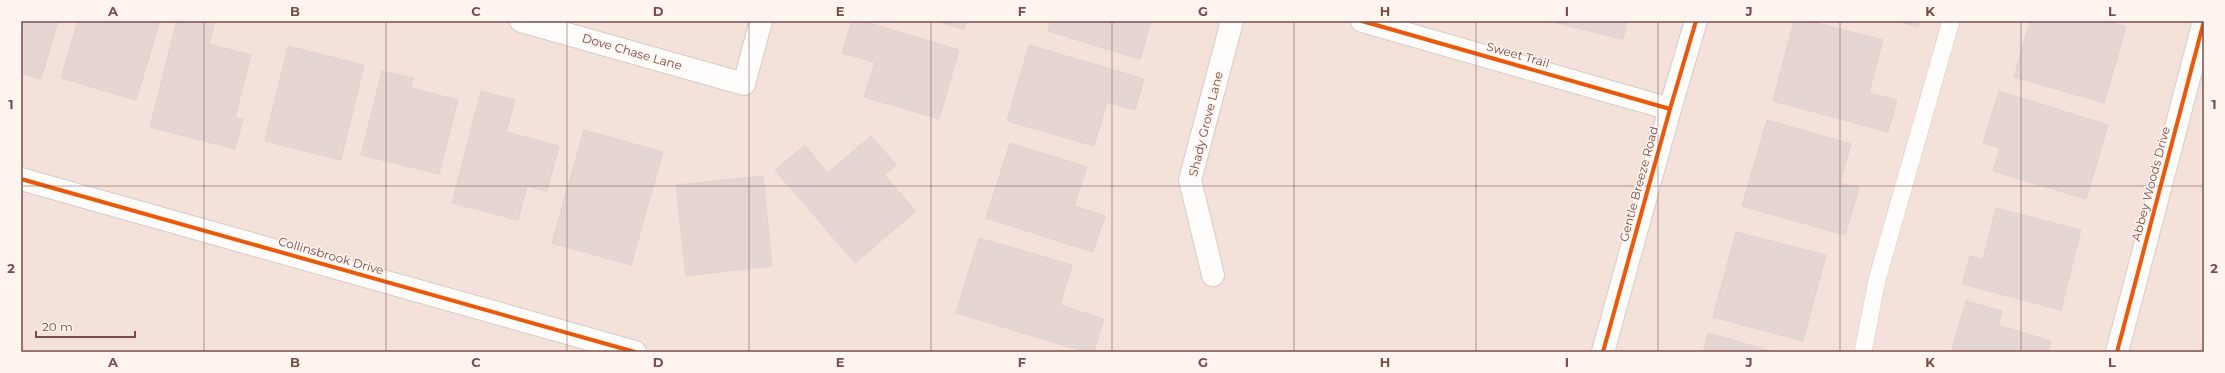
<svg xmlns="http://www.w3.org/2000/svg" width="2225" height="373" font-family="Montserrat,sans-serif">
	<rect width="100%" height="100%" fill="#f9f0ec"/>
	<path fill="#f3e1da" d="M21,21h2183v331h-2183z"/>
	<path fill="#e5d6d3" stroke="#e2d1cd" d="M21,21h37l-17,58 -20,-6z
		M78,21h82l-24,79 -75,-22z
		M177,21h38l-6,23 42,11 -16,62 8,2 -8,30 -85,-22z
		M852,21h10l97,29 -20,69 -75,-22 11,-35 -33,-9z
		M935,21h32l-3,8z
		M1051,21h100l-11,38 -92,-28z
		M1548,21h79l-4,18z
		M1794,21h15l74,19 -14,53 28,7 -9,32 -115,-31z
		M1898,21h22l-2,6z
		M2030,21h76l20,6 -22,76 -90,-26z
		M1029,45l115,34 -9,31 -28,-8 -13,44 -87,-25z
		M288,46l76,19 -23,95 -76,-19z
		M382,71l31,7 -2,10 47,12 -19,74 -78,-19z
		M481,91l34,9 -9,32 53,14 -12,45 -20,-5 -9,34 -66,-17z
		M1999,91l109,34 -22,74 -93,-28 7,-23 -17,-5z
		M1767,120l84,24 -11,39 19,5 -14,47 -103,-29z
		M584,130l79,22 -32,113 -79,-22z
		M871,136l25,29 -12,10 32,36 -61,52 -80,-93 30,-25 23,28z
		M1010,143l77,24 -13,39 31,10 -12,36 -107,-34z
		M763,176l9,90 -86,10 -10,-91z
		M1996,208l85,22 -20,80 -99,-26 8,-28 13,4z
		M1736,232l90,23 -23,86 -90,-24z
		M979,238l93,27 -12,40 44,14 -10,33h-8l-130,-39z
		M1966,301l36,10 -4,14 53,16 -3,11h-97z
		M1708,333l66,19h-71z"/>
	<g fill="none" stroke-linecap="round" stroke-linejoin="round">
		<g stroke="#d8cbc8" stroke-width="18">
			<path id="lane" d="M1863,352l14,-72 74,-259"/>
		</g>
		<g stroke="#d8cbc8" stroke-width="24">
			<path id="street" d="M521,21l223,63 17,-63
				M1362,21l308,88
				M21,179l614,173
				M1213,275l-23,-95 42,-159
				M1603,352l67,-243 26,-88
				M2117,352l87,-331"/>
		</g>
		<use href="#lane" stroke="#fefdfc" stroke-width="17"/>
		<use href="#street" stroke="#fefdfc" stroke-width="22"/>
		<g stroke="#fff4ee" stroke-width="6">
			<path id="cycleway" d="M1362,21l308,88
				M21,179l614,173
				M1603,352l67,-243 26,-88
				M2117,352l87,-331"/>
		</g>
		<use href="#cycleway" stroke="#e8590c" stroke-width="4"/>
	</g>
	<path fill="none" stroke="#7a4c49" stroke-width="1" stroke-opacity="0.55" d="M204,21v331M386,21v331M567,21v331M749,21v331M931,21v331M1112,21v331M1294,21v331M1476,21v331M1658,21v331M1840,21v331M2021,21v331M21,186h2183"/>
	<g text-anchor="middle" stroke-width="3" stroke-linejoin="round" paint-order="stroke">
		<g font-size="12" fill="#7a4c49" stroke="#fff4ee">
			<text transform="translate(632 52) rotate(16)" y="4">Dove Chase Lane</text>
			<text transform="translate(1518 55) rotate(16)" y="4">Sweet Trail</text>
			<text transform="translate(1206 124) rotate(-76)" y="4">Shady Grove Lane</text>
			<text transform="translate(1639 184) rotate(-75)" y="4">Gentle Breeze Road</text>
			<text transform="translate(2151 184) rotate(-75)" y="4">Abbey Woods Drive</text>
			<text transform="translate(331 256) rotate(16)" y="4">Collinsbrook Drive</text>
		</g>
	</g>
	<rect width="2225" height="373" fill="none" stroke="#fff4ee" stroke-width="44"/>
	<path d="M36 331v6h99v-6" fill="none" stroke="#7a4c49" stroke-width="2"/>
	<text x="42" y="331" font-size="12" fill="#7a4c49" stroke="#fff4ee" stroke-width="3" paint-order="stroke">20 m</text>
	<rect x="22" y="22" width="2181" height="329" fill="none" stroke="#7a4c49" stroke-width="1.5"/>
	<g font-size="13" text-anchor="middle" font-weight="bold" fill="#7a4c49">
		<text x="113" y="16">A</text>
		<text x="295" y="16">B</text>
		<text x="476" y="16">C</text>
		<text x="658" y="16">D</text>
		<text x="840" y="16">E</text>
		<text x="1022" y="16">F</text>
		<text x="1203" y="16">G</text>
		<text x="1385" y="16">H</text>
		<text x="1567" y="16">I</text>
		<text x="1749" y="16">J</text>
		<text x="1930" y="16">K</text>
		<text x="2112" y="16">L</text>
		<text x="11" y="109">1</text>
		<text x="2214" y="109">1</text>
		<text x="11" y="273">2</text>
		<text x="2214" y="273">2</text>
		<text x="113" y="367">A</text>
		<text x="295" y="367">B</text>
		<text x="476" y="367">C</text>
		<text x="658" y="367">D</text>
		<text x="840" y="367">E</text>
		<text x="1022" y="367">F</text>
		<text x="1203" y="367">G</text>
		<text x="1385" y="367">H</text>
		<text x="1567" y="367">I</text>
		<text x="1749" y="367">J</text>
		<text x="1930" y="367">K</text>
		<text x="2112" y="367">L</text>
	</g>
</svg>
